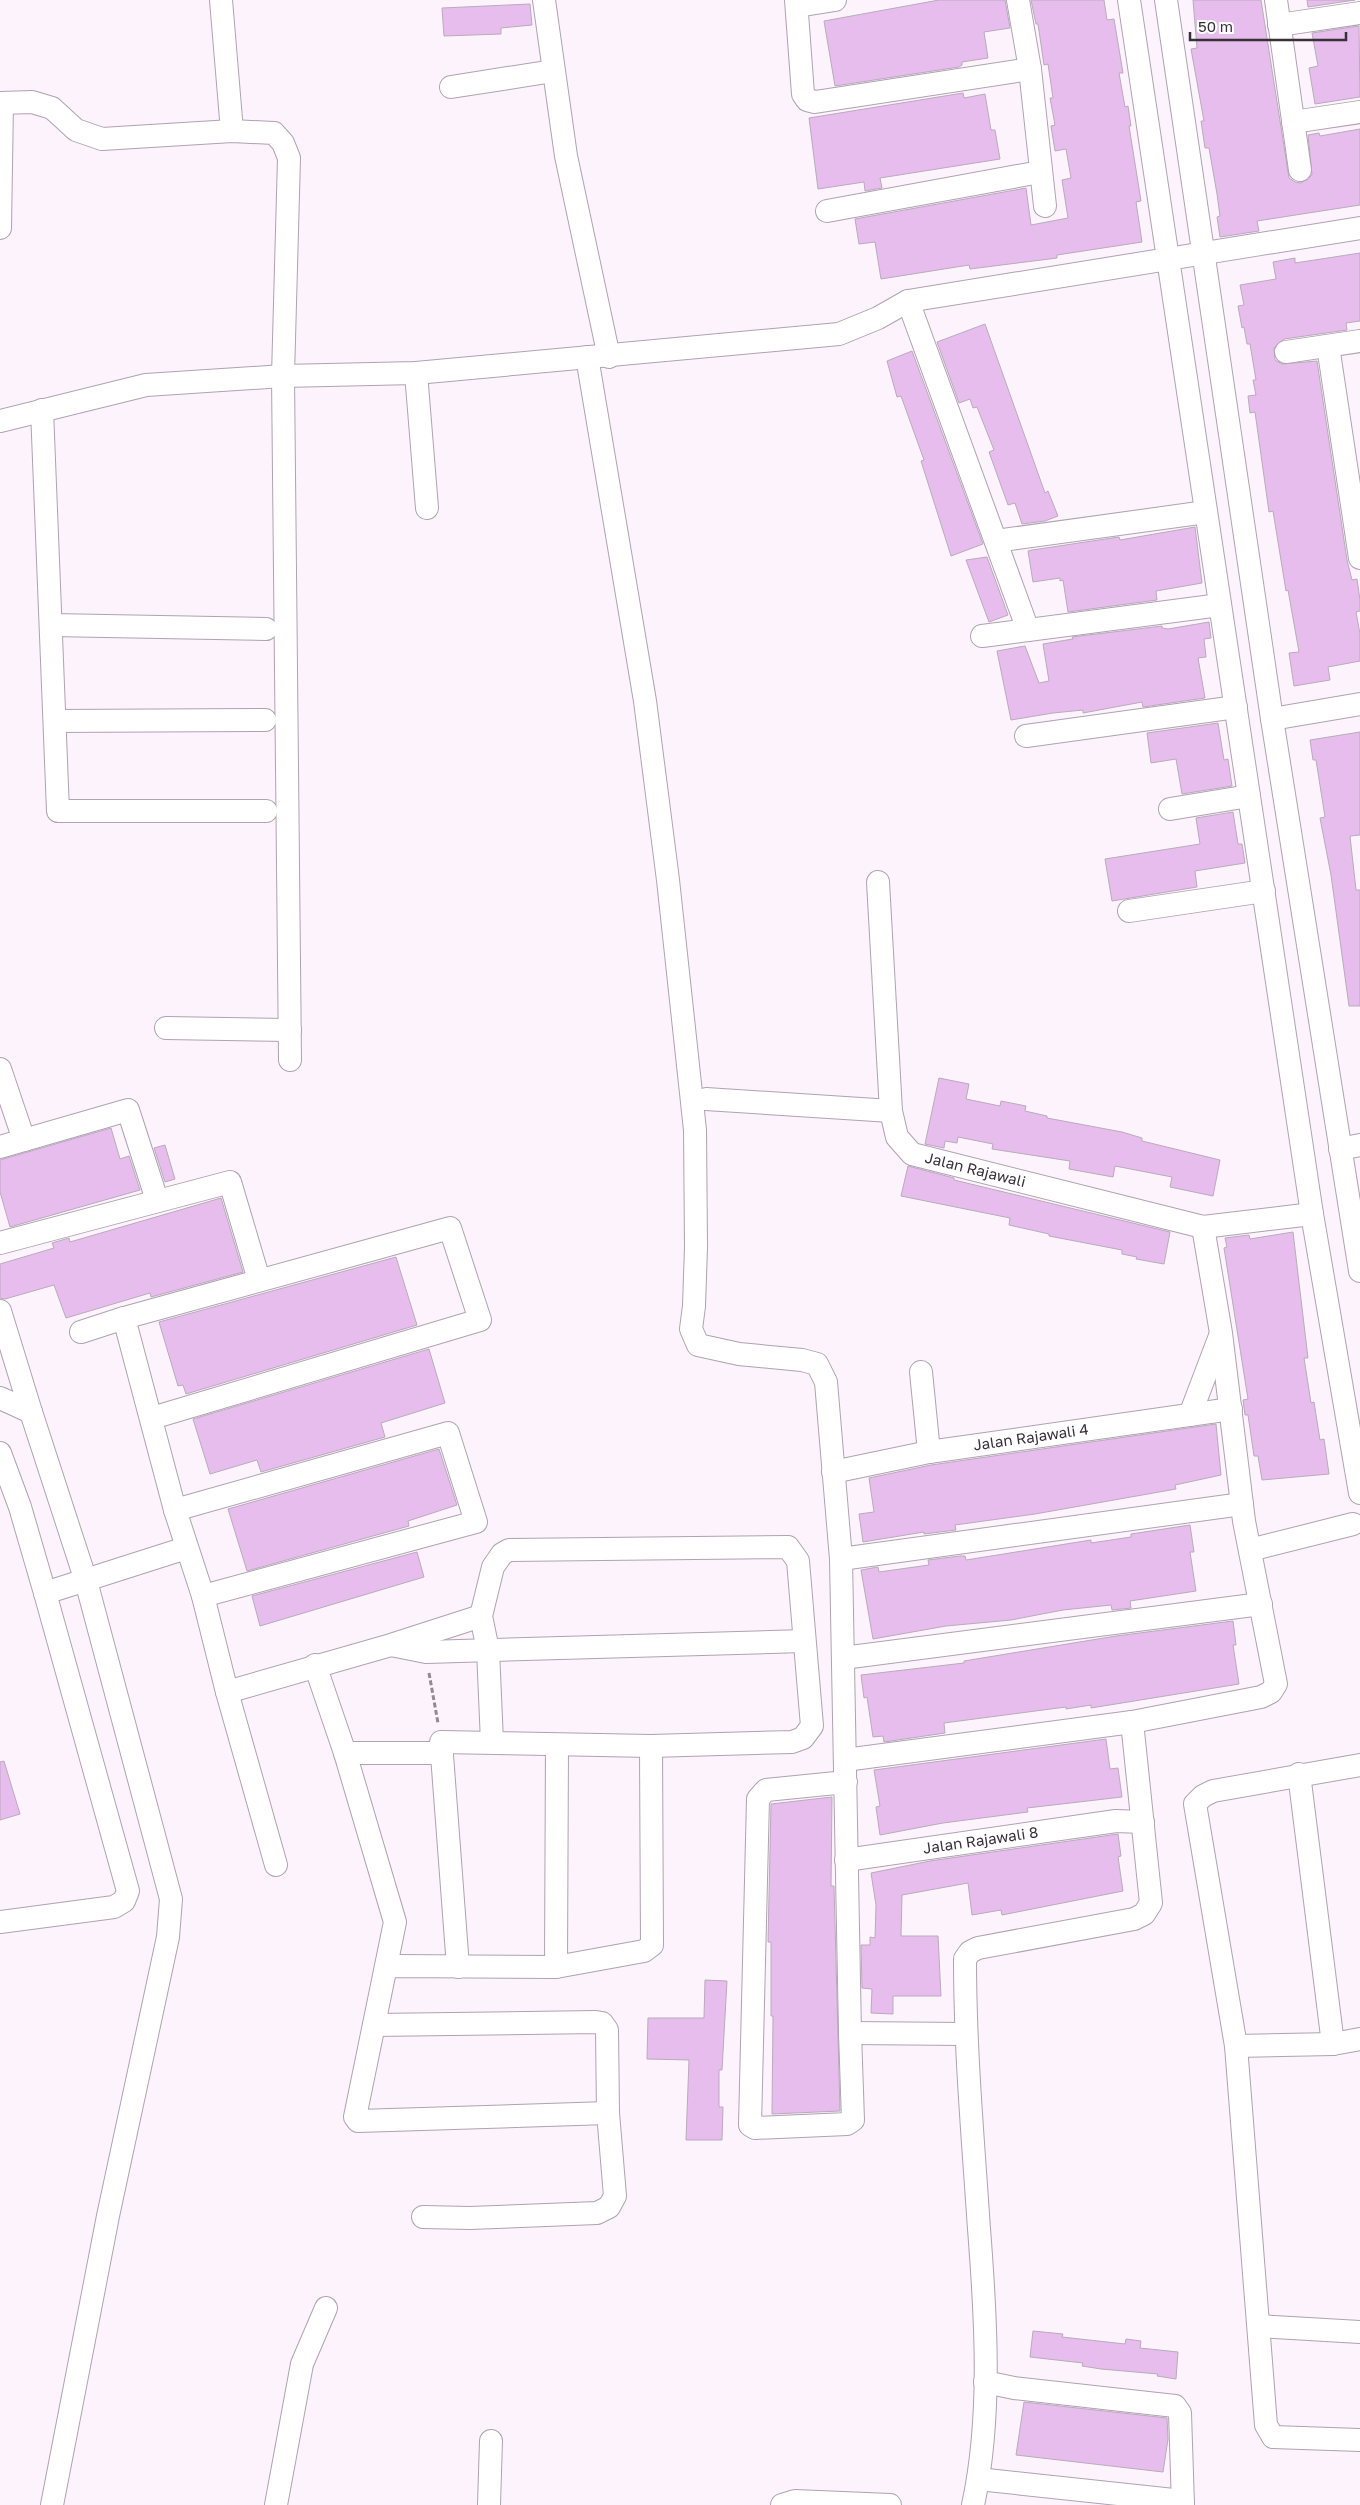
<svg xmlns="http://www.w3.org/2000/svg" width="1360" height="2505" font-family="'Golos Text',sans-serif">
	<rect width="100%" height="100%" fill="#fcf3fd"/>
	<path fill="#e7bded" stroke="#b8abba" d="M939,0h66l5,28 -26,4 4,26 -26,4v3l-3,2 -124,19 -11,-65z
		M1031,0h73l3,20 7,-1 9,54h-4l6,34 3,-1 3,20h-2l12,75 -5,1 6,40 -85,13v3l-87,11 -1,-4 -88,14 -6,-37 -16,2 -4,-25 171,-31 5,37 37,-7 -6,-38 9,-2 -5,-29 -11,2 -4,-25 4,-1 -5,-27h3l-5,-34 -4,1 -6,-41h-2z
		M1193,0h68l28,178 6,4 6,1 11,-8 -4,-40 11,-2 1,3 40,-7v76l-103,16 2,10 -39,6 -3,-20 3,-1 -3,-22 -8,-46h-4l-4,-27h3l-13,-72 6,-1z
		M1307,0h48l-47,7z
		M530,4l2,21 -31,3v6l-57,2 -2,-28z
		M1359,26l1,71 -45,7 -6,-36 9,-2 -6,-33z
		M963,93l1,5 21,-4 6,36h4l5,29 -120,19 2,10 -17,3 -1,-9 -46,7 -9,-71z
		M1360,253v68l-14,2 1,7 -63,9 -10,9 1,12 7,4 35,-3 30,199 5,20 5,-1 3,21v11l-4,1 4,22v27l-32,6 2,13 -36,6 -5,-33 10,-1 -11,-62 -2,1 -13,-80 -4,1 -14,-100 -5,1 -2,-17 8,-1 -3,-15h3l-6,-36h-3l-3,-17 -2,1 -4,-22 6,-1 -4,-20 36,-6 -3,-17 22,-4v5z
		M985,324l60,169 3,-2 10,25 -13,5 -23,3 -7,-21 -7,2 -19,-53 5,-2 -17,-43 -4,1 -3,-9 -11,4 -22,-61z
		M912,351l71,193 -32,12 -30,-95 3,-1 -23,-64 -4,1 -10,-36z
		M1195,527l7,56 -46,8 1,9 -89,12 -5,-32 -3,1v-3l-27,4 -5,-31 4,-1 87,-13 1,3z
		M987,557l21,58 -19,7 -23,-62z
		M1209,622l2,16 -7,1 2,18 -8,1 7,40 -62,9 -1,-5 -59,11v-3l-30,3 -42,7 -14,-69 28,-5 14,37 10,-2 -6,-37 30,-5 -1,-2 90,-11v2l6,1z
		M1218,723l6,37 4,-1 4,27 -50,8 -6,-35 -25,4 -4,-30z
		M1360,732v103l-10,1 6,54h4v116h-11l-18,-131 -11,-57 5,-1 -9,-57h-3l-3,-20z
		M1233,812l5,32h4l3,19 -50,8 2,16 -85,14 -7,-42 95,-15 -4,-26z
		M939,1078l30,6 -3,15 34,7 1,-5 25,5 -1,5 22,5v2l75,14 20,6v3l78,19 -7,36 -43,-9 2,-10 -57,-11 -2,11 -44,-8 1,-8 -78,-12 1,-5 -35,-7 -1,6 -12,-2 -1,7 -19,-4z
		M111,1128l9,31 9,-3 11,34 -130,37 -10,-35v-32z
		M165,1145l10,34 -10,3 -11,-34z
		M908,1166l46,12v2l216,52 -6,32 -28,-5 1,-2 -15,-3v-4l-73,-14v-2l-40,-9 1,-7 -109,-22z
		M221,1198l22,74 -92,25 -1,-4 -84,25 -12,-33 -49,14 -5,-1v-34l54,-16 -2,-5 17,-5 1,4z
		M1293,1232l15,126h-4l7,45 3,-1 6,38 4,-1 5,35 -67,6 -4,-24h-4l-6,-41h-3l-2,-15 5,-1 -24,-151 3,-1 -2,-9 24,-3 1,4z
		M396,1257l21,68 -231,69 -3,-9 -5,1 -19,-64z
		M429,1349l16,54 -64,20 4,14 -124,35 -4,-12 -47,14 -17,-55z
		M1216,1424l5,51 -46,10 1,4 -141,25 -80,11 1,5 -32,4v-2l-61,10 -4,-28 15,-2 -5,-34 62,-13z
		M439,1449l18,56 -49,16 1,5 -162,45 -19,-62z
		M1190,1525l4,27h-4l6,39 -66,10 1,7 -19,2 -1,-5 -48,5 -52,10 -65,6 -73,13 -12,-69 17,-3 1,5 50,-7 -1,-5 32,-4h5l1,4 125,-20v3l40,-6v-3z
		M417,1552l7,25 -164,49 -8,-30z
		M1233,1621l3,24h-3l6,39 -148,24v-3l-25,4v-2l-122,16 1,10 -61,9 -1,-6 -10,1 -6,-40 -3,1 -3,-23 103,-12v-2l152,-25z
		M1106,1739l4,30 8,-1 4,29 -95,11 1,4 -85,11 -63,12 -4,-28 4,-1 -6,-36z
		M4,1761l16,53 -20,6v-58z
		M832,1797l-1,89h3l6,225 -68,3 1,-98h-2v-74h-3l3,-138z
		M1118,1834l3,22 -3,1 5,34 -121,24 -1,-5 -29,5 -4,-32 -66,12 -1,41h37l3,60h-48v18l-22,-1 1,-24 -10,-1 -1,-43h9v-8l5,1 1,-33 -5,-32 59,-12z
		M705,1980l22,1 -5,89h-3v37h4l-1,33h-36l3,-80 -42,-1 1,-41h56z
		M1033,2331l30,3 -1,3 63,7 1,-5 15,2 -1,7 38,4 -2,27 -19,-3 1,-2 -57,-5 -19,-3 1,-3 -53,-6z
		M1024,2402l143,16 1,21 -5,33 -147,-17z"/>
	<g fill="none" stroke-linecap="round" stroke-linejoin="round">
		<g stroke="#afa2b1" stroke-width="24">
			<g id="minor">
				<path d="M221,0l11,131"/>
				<path d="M544,0l22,156 43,201"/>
				<path d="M796,0l7,94 4,6 8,2 215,-33"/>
				<path d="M1018,0l12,69 15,137"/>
				<path d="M1129,0l183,1214 48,279"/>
				<path d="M1166,0l106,719 88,552"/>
				<path d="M1276,0l24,170"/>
				<path d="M797,6l38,-6"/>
				<path d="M1279,25l81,-12"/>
				<path d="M451,87l102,-16"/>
				<path d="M0,103l32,-1 20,6 24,22 26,9 130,-8 42,2 9,10 6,15 -6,218 7,684"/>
				<path d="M1293,122l67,-10"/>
				<path d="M827,211l213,-39"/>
				<path d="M0,228l2,-125"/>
				<path d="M908,301l120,329"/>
				<path d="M1328,346l32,212"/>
				<path d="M1286,352l74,-11"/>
				<path d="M587,357l58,344 23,179 27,250 1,117 -2,59 -3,23 7,16 41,9 63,6 15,4 9,18 15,177 9,474 3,87 -6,4 -92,4 -5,-3 8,-326 8,-9 80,-8"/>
				<path d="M416,373l11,135"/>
				<path d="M42,410l16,401h208"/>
				<path d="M0,421l146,-36 137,-9 133,-3 423,-39 39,-16 30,-17 452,-73"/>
				<path d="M996,541l210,-29"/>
				<path d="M51,625l215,4"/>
				<path d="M982,636l238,-31"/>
				<path d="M1272,719l88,-15"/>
				<path d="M55,721l210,-1"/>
				<path d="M1026,736l210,-29"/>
				<path d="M1170,809l79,-13"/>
				<path id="s1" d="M878,882l13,229 6,26 15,17 291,73 109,-13"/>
				<path d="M1129,911l135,-20"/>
				<path d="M166,1028l124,2"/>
				<path d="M0,1069l24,71"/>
				<path d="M706,1099l185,12"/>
				<path d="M0,1147l128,-37 29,90"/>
				<path d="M1340,1149l20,-4"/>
				<path d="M0,1243l230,-61 29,98"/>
				<path d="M0,1311l31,101"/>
				<path d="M124,1318l51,192 28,86 24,96 49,173"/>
				<path d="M81,1332l43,-14 326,-90 30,92 -328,98"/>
				<path d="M921,1372l8,80"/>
				<path d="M0,1398l31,14 55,169 85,318 -3,38 -60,279 -56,289"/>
				<path d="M1190,1415l30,-79"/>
				<path d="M0,1453l20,54 25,86 83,298 -4,10 -10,6 -114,15"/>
				<path id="s2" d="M833,1472l96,-20 302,-43"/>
				<path d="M175,1510l273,-77 28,89 -273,74"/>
				<path d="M1250,1550l103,-26"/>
				<path d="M841,1559l401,-55"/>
				<path d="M45,1593l141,-45"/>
				<path d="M394,1644l87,-28"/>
				<path d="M843,1658l418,-54"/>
				<path d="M315,1665l30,88 50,169 -40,195 3,4 250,-8"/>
				<path d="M227,1692l164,-47 35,7 378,-11"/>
				<path d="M345,1753h97"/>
				<path d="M845,1760l287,-38 129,-25 10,-5 5,-8 -32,-163 -23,-188 -18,-106"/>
				<path d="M1360,1765l-147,26 -10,5 -8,8 41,242 30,379 7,12 87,3"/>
				<path d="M1299,1774l34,270"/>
				<path id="s3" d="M846,1860l270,-39 27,1"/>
				<path d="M458,1967l-17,-225 210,4 141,-4 11,-4 9,-12 -14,-165 -10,-14 -279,3 -7,4 -9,13 -12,49 7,34 4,92"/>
				<path d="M556,1967l1,-222"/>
				<path d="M387,1969l7,-3 162,1 88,-16 8,-6 -1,-199"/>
				<path d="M374,2025l222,-3 6,1 5,7 1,83 7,83 -6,11 -12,6 -127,5 -47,-1"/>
				<path d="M850,2033l115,1"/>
				<path d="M1236,2046l97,-2 27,-5"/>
				<path d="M1259,2326l101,6"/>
				<path d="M985,2382l29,6 161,18 5,7 3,92"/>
				<path d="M978,2479l205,22"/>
				<path d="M276,2505l26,-141 24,-56"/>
				<path d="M489,2505l2,-64"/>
				<path d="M782,2505l13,-4 95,4"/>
				<path d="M973,2505c19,-87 13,-187 6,-276 -6,-90 -14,-179 -14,-270l5,-7 8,-4 156,-29 10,-5 7,-11 -19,-181"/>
			</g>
		</g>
		<path stroke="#918a92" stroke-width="3" stroke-dasharray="5 2.5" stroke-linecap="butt" d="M429,1673l9,50"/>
		<use href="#minor" stroke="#fff" stroke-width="22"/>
	</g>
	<g text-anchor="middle" stroke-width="4.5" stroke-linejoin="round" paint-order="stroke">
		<g font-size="15" fill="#373137" stroke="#fff">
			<text dy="5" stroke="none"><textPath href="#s1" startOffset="344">Jalan Rajawali</textPath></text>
			<text dy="5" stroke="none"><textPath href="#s2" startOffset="201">Jalan Rajawali 4</textPath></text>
			<text dy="5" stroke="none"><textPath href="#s3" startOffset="136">Jalan Rajawali 8</textPath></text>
		</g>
	</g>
	<path d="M1190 32v8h156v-8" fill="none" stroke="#373137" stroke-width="2.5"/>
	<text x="1198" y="32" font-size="15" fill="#373137" stroke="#ffffff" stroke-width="4" paint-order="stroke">50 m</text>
</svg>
